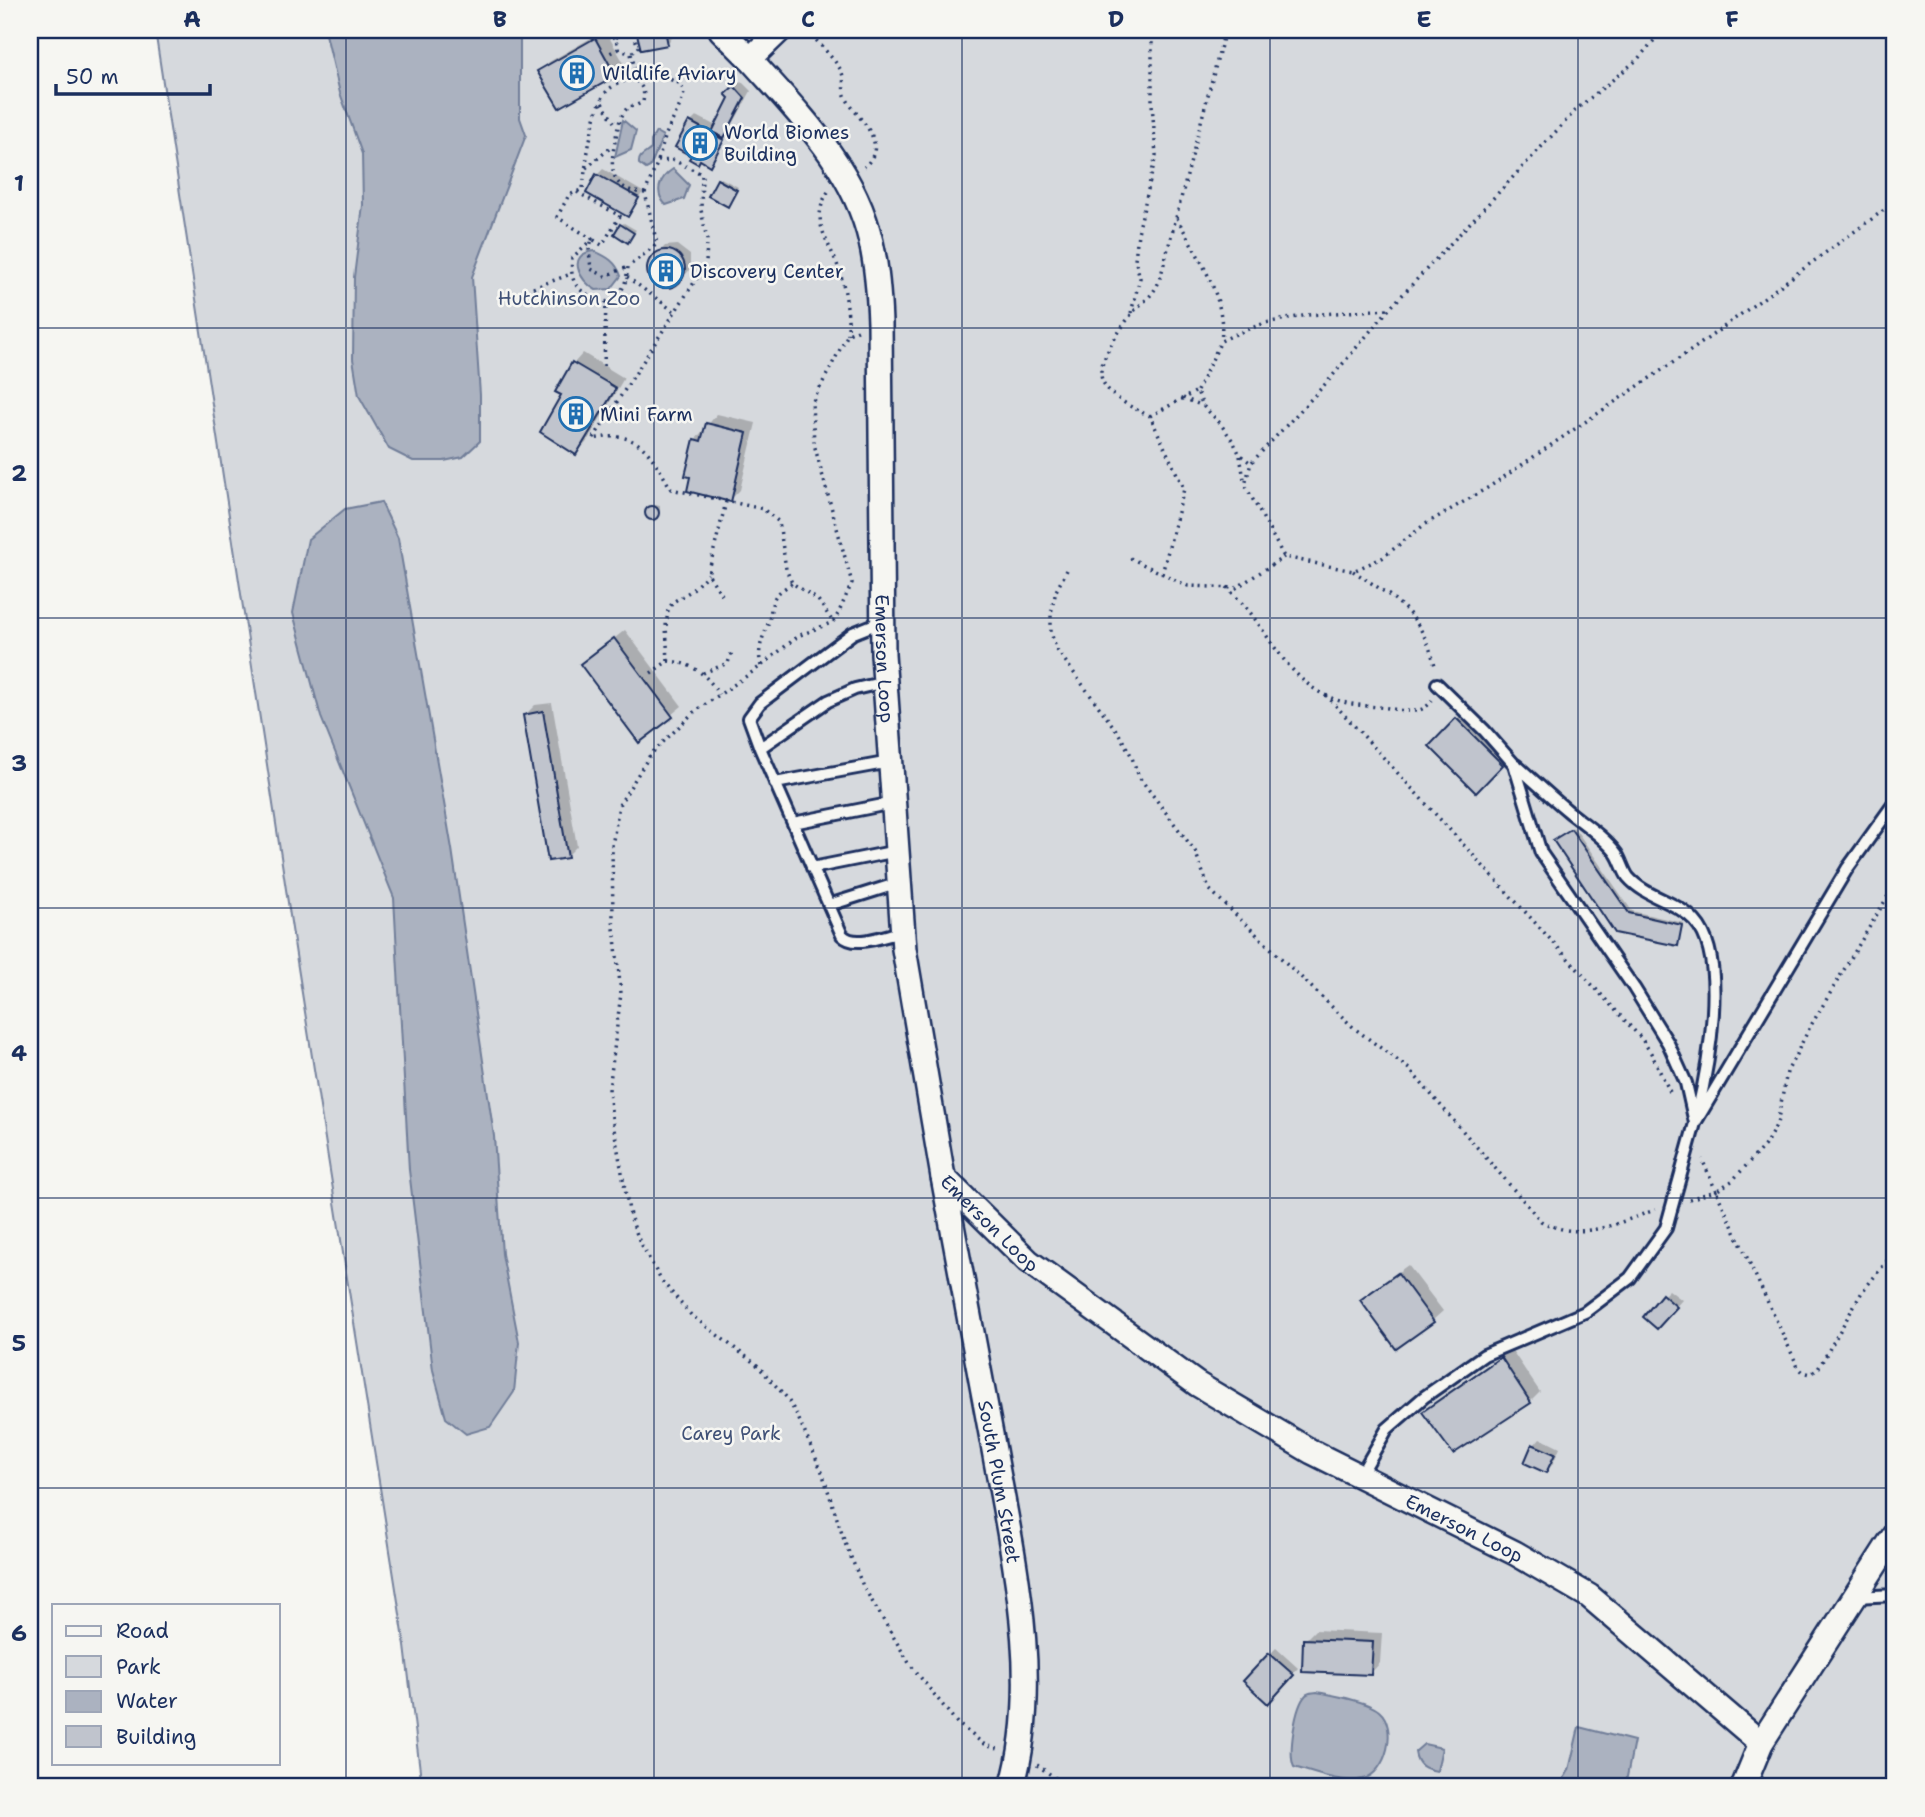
<svg xmlns="http://www.w3.org/2000/svg" width="1925" height="1817" font-family="'Shantell Sans',sans-serif">
	<rect width="100%" height="100%" fill="#f6f6f2"/>
	<filter id="ink" filterUnits="userSpaceOnUse"><feTurbulence type="fractalNoise" baseFrequency=".0143" numOctaves="2"/><feDisplacementMap in="SourceGraphic" scale="14" xChannelSelector="R" yChannelSelector="G"/><feConvolveMatrix kernelMatrix="1 2 1 2 8 2 1 2 1" color-interpolation-filters="sRGB"/></filter>
	<g filter="url(#ink)">
		<path fill="#d6d9dd" stroke="#78849e" stroke-width="2" d="M155,30h1740v1757h-1473l-17,-141 -109,-691z"/>
		<path fill="#abb2c0" stroke="#717e99" stroke-width="2" d="M325,30h195v88l6,17 -54,142 8,118v46l-17,16 -19,4h-31l-24,-12 -30,-53 -6,-37 1,-82 9,-72 -1,-51 -22,-61z
			M623,120l13,11 -5,19 -16,7z
			M656,132l7,4 -13,31 -4,2 -7,-5c-1,-9 7,-10 12,-15v-8z
			M673,169l16,16 -5,14 -18,6c-12,-12 -7,-27 7,-36z
			M594,251c13,6 22,10 27,25l-10,13 -15,1c-17,-9 -30,-36 -2,-39z
			M381,502l17,36 54,311 42,287 8,118 17,88 -5,50 -24,35 -24,7 -20,-16 -13,-48 -24,-200 -15,-272 -73,-181 -28,-104 15,-74 37,-30z
			M1317,1692c15,3 51,9 62,19 19,16 8,62 -16,68 -22,5 -48,-6 -69,-12 -6,-13 1,-61 12,-72 3,-3 7,-2 11,-3z
			M1579,1727l55,14 -9,46h-66l10,-17z
			M1424,1744l18,4 -5,23c-13,-2 -20,-6 -22,-19z"/>
		<path fill="#0003" d="M605,30l20,35 -10,9 -56,32 -19,-35 9,-9z
			M638,30h34l1,7 -6,6 -25,5z
			M741,81l10,10 -36,66 -6,6 -18,-41 6,-6 19,10 15,-28 -3,-4z
			M603,169l40,23 -15,23 -31,-40z
			M721,178l17,9 -10,18 -10,-25z
			M624,223l12,7 -6,8 -9,-13z
			M677,245l13,10v12l-2,5 -17,14h-11l-9,-7 -2,-6 1,-11 15,-16z
			M583,353l41,25 -38,65 -10,9 -12,-58 -6,-3 16,-28z
			M717,414l39,9 -16,67 -10,10 -35,-60z
			M655,505l5,1v7l-7,5 -5,-1 -1,-3z
			M625,630l57,76 -43,35 -57,-77z
			M552,703l25,143 -10,10 -42,-141 10,-10z
			M1466,710l46,44 -36,36 -45,-44z
			M1574,827l58,84 52,12 -7,22 -61,-13 -58,-94z
			M1408,1265l35,46 -10,9 -37,26 -34,-46 10,-9z
			M1669,1290l13,10 -19,21v-25z
			M1511,1349l29,43 -10,10 -105,10 9,-10z
			M1540,1438l20,10 -8,17 -6,6 -19,-9 7,-17z
			M1315,1630l67,3 -2,30 -9,10 -66,-33z
			M1276,1648l22,20 -30,33 2,-47z"/>
		<path fill="#c0c4cd" stroke="#1b2f5e" stroke-width="2" d="M636,30h29l3,15 -27,5z
			M595,38l21,38 -57,32 -22,-37z
			M734,86l11,12 -21,40 -12,-6 17,-34 -4,-4z
			M689,121l35,19 -14,26 -10,-6 -2,4 -9,-5 2,-3 -16,-9z
			M596,174l43,24 -11,19 -42,-24z
			M717,179l20,11 -9,17 -20,-11z
			M620,224l14,9 -6,10 -14,-9z
			M647 269a19 19 0 1 1 38 0a19 19 0 1 1-38 0Z
			M572,362l44,26 -40,67 -36,-23 21,-37 -6,-3z
			M706,423l41,10 -16,69 -44,-11 3,-14 -5,-1 9,-37 7,2z
			M645 513a7 7 0 1 1 14 0a7 7 0 1 1-14 0Z
			M614,638l59,79 -34,26 -59,-79z
			M543,711l25,147 -20,3 -25,-146z
			M1456,718l47,47 -27,28 -47,-47z
			M1571,829l58,84 53,12 -4,21 -63,-13 -62,-93z
			M1398,1273l36,49 -38,27 -36,-49z
			M1662,1294l15,13 -20,22 -14,-12z
			M1501,1357l30,46 -78,51 -31,-42z
			M1532,1444l23,10 -9,19 -22,-10z
			M1303,1639l70,3 -2,33 -69,-3z
			M1269,1653l25,22 -26,29 -25,-23z"/>
		<g fill="none" stroke-linecap="round" stroke-linejoin="round">
			<g stroke="#1b2f5e" stroke-width="16">
				<path id="lane" d="M883,621l-30,12 -93,70 -11,15 11,30 82,187c13,14 43,0 60,-3
					M1437,684l48,47 29,33 27,89 93,135 34,55 18,40 9,40
					M760,748l68,-47 27,-12 30,-7
					M1516,765c17,15 34,31 52,46 16,13 36,26 48,42 5,7 7,17 12,24 18,21 49,24 67,44 34,37 13,147 2,193
					M775,783l115,-21
					M793,823l100,-20
					M812,868l85,-17
					M829,905l70,-22
					M1360,1476l27,-47 37,-32 60,-42 101,-43 45,-34 36,-50 29,-105 152,-254 48,-67
					M1855,1597l40,-2"/>
			</g>
			<g stroke="#1b2f5e" stroke-width="28">
				<g id="street">
					<path d="M721,30l29,29"/>
					<path id="s1" d="M780,30l-30,29c49,55 104,108 121,183 6,26 8,54 9,81l3,331 21,295 39,228 85,84 169,123 115,68 203,101 74,43 172,147"/>
					<path id="s2" d="M943,1177c17,91 34,182 51,273 19,106 49,231 18,337"/>
					<path d="M1743,1787l18,-44 134,-209"/>
				</g>
			</g>
			<path stroke="#1b2f5e" stroke-width="3.5" stroke-dasharray="2 5" stroke-linecap="butt" d="M593,30l23,8 2,11 -10,5
				M807,30c8,10 32,33 35,43 3,7 0,16 3,22 9,23 48,46 19,72
				M1663,30l-26,30 -59,48 -188,200 -61,72 -78,83 -6,22 39,72 69,14 29,-13 42,-33 65,-38 207,-140 199,-145
				M616,38l3,-5 6,-3 7,3 7,14 -8,7
				M618,49l13,5 6,21 27,2 17,7 3,9 -3,10 -15,31 -8,27
				M602,103l12,19
				M586,168l23,-19
				M577,192l43,24 -18,29 -10,-6 -3,11 2,19 14,7 23,-9
				M828,192c-18,28 -1,46 9,72 8,21 12,47 11,70
				M645,193c-36,-2 -36,-26 -29,-56 2,-11 4,-21 12,-30l7,-1 8,-4c2,-12 0,-16 -10,-23 -9,2 -19,5 -26,12 -14,15 -22,76 -24,98l-14,6 -12,22 35,22 -20,19c-3,29 8,35 34,44 17,-8 20,-17 22,-35l29,-23 -12,-51 13,-32 15,-1 29,14 -1,36 6,30 -1,24 -113,175c47,-10 57,14 78,50l92,20 16,13 7,47 6,14 26,17 15,22
				M1177,218c20,38 50,78 44,123
				M627,277l48,35
				M533,288l38,-14
				M1131,313l9,-35 -5,-19 3,-26 18,-78 -4,-51v-74
				M858,330l-10,4 -36,69 2,41 38,139 -14,31 -5,8 -35,14 -37,30 -68,47 -43,42 -31,50 -7,41 1,73 8,74 -12,97 3,28 18,98 9,24 22,40 30,35 66,50 30,33 10,17 25,57 23,71 18,43 46,77 48,60 28,22 13,4
				M604,366l2,-64
				M1197,391l24,-50 17,-8 27,-10 43,-8 80,-6
				M1183,398l20,8
				M1150,416l47,-25 6,15 16,16 14,19 7,14 11,8
				M1240,456l4,23
				M1130,558l58,28 48,2 48,-31
				M1067,570l-11,21 -5,22v20l6,17 62,84 12,21 8,22 56,74 14,38 145,139 55,41 132,152c40,22 75,2 114,-11
				M1353,571c46,30 68,42 83,98
				M1162,574l22,-85 -34,-73c-16,-7 -47,-22 -49,-41 -2,-15 20,-47 29,-59 12,-16 21,-15 30,-37l65,-249
				M1227,587c7,8 15,16 22,24 26,34 46,77 91,90 15,5 32,5 48,7 16,3 34,8 44,-8
				M722,595l-14,-21 18,-72
				M668,661c25,2 38,13 51,33
				M761,666c-4,-16 1,-27 7,-42 3,-8 2,-18 7,-27 4,-6 12,-10 17,-14
				M651,673l17,-12 -2,-35 2,-16 5,-8 18,-11 17,-17
				M703,673l25,-10 5,-14
				M1326,695l315,343 10,15 19,39
				M1895,884l-85,143 -23,45 -10,52 -12,21 -33,36 -16,10 82,176 5,5 8,2 7,-5 44,-77 33,-41
				M1689,1199l27,-8 -14,-32
				M1037,1765l31,22"/>
			<use href="#lane" stroke="#f6f6f2" stroke-width="10"/>
			<use href="#street" stroke="#f6f6f2" stroke-width="23"/>
		</g>
	</g>
	<path fill="none" stroke="#1b2f5e" stroke-width="2" stroke-opacity="0.55" d="M346,30v1757M654,30v1757M962,30v1757M1270,30v1757M1578,30v1757M30,328h1865M30,618h1865M30,908h1865M30,1198h1865M30,1488h1865"/>
	<defs>
		<g id="building-ring" transform="scale(1.75)"><circle r="9.5" fill="#f6f6f2" stroke="#1f6fb2" stroke-width="1.5"/><path d="M-4-6H4V6H1V3H-1V6H-4ZM-2.5-4.3h1.7v1.8h-1.7ZM.8-4.3h1.7v1.8H.8ZM-2.5-1h1.7V.8h-1.7ZM.8-1h1.7V.8H.8Z" fill="#1f6fb2"/></g>
	</defs>
	<g fill-rule="evenodd">
		<use href="#building-ring" x="577" y="73"/>
		<use href="#building-ring" x="700" y="143"/>
		<use href="#building-ring" x="666" y="271"/>
		<use href="#building-ring" x="576" y="414"/>
	</g>
	<g text-anchor="middle" stroke-width="5" stroke-linejoin="round" paint-order="stroke">
		<g font-size="19" fill="#1b2f5e" stroke="#f6f6f2" text-anchor="start">
			<text x="602" y="80">Wildlife Aviary</text>
			<text x="724" y="139">World Biomes<tspan x="724" dy="22">Building</tspan></text>
			<text x="690" y="278">Discovery Center</text>
			<text x="600" y="421">Mini Farm</text>
		</g>
		<g font-size="19" fill="#405177" stroke="#f6f6f2">
			<text x="569" y="305">Hutchinson Zoo</text>
			<text x="731" y="1440">Carey Park</text>
		</g>
		<g font-size="19" fill="#1b2f5e" stroke="#f6f6f2">
			<text dy="7" stroke="none"><textPath href="#s1" startOffset="681">Emerson Loop</textPath></text>
			<text dy="7" stroke="none"><textPath href="#s1" startOffset="1269">Emerson Loop</textPath></text>
			<text dy="7" stroke="none"><textPath href="#s2" startOffset="310">South Plum Street</textPath></text>
			<text dy="7" stroke="none"><textPath href="#s1" startOffset="1836">Emerson Loop</textPath></text>
		</g>
	</g>
	<rect width="1925" height="1817" fill="none" stroke="#f6f6f2" stroke-width="77"/>
	<rect x="52" y="1604" width="228" height="161" fill="#f6f6f2" stroke="#9ea6b7" stroke-width="2"/>
	<rect x="66" y="1626" width="35" height="10" fill="#f6f6f2" stroke="#9ea6b7" stroke-width="2"/>
	<text x="116" y="1638" font-size="21" fill="#1b2f5e">Road</text>
	<rect x="66" y="1656" width="35" height="21" fill="#d6d9dd" stroke="#9ea6b7" stroke-width="2"/>
	<text x="116" y="1674" font-size="21" fill="#1b2f5e">Park</text>
	<rect x="66" y="1691" width="35" height="21" fill="#abb2c0" stroke="#9ea6b7" stroke-width="2"/>
	<text x="116" y="1708" font-size="21" fill="#1b2f5e">Water</text>
	<rect x="66" y="1726" width="35" height="21" fill="#c0c4cd" stroke="#9ea6b7" stroke-width="2"/>
	<text x="116" y="1744" font-size="21" fill="#1b2f5e">Building</text>
	<path d="M56 84v10h154v-10" fill="none" stroke="#1b2f5e" stroke-width="3.5"/>
	<text x="66" y="84" font-size="21" fill="#1b2f5e" stroke="#f6f6f2" stroke-width="5" paint-order="stroke">50 m</text>
	<rect x="38" y="38" width="1848" height="1740" fill="none" stroke="#1b2f5e" stroke-width="2.5"/>
	<g font-size="23" text-anchor="middle" font-weight="bold" fill="#1b2f5e">
		<text x="192" y="27">A</text>
		<text x="500" y="27">B</text>
		<text x="808" y="27">C</text>
		<text x="1116" y="27">D</text>
		<text x="1424" y="27">E</text>
		<text x="1732" y="27">F</text>
		<text x="19" y="191">1</text>
		<text x="19" y="481">2</text>
		<text x="19" y="771">3</text>
		<text x="19" y="1061">4</text>
		<text x="19" y="1351">5</text>
		<text x="19" y="1641">6</text>
	</g>
</svg>
